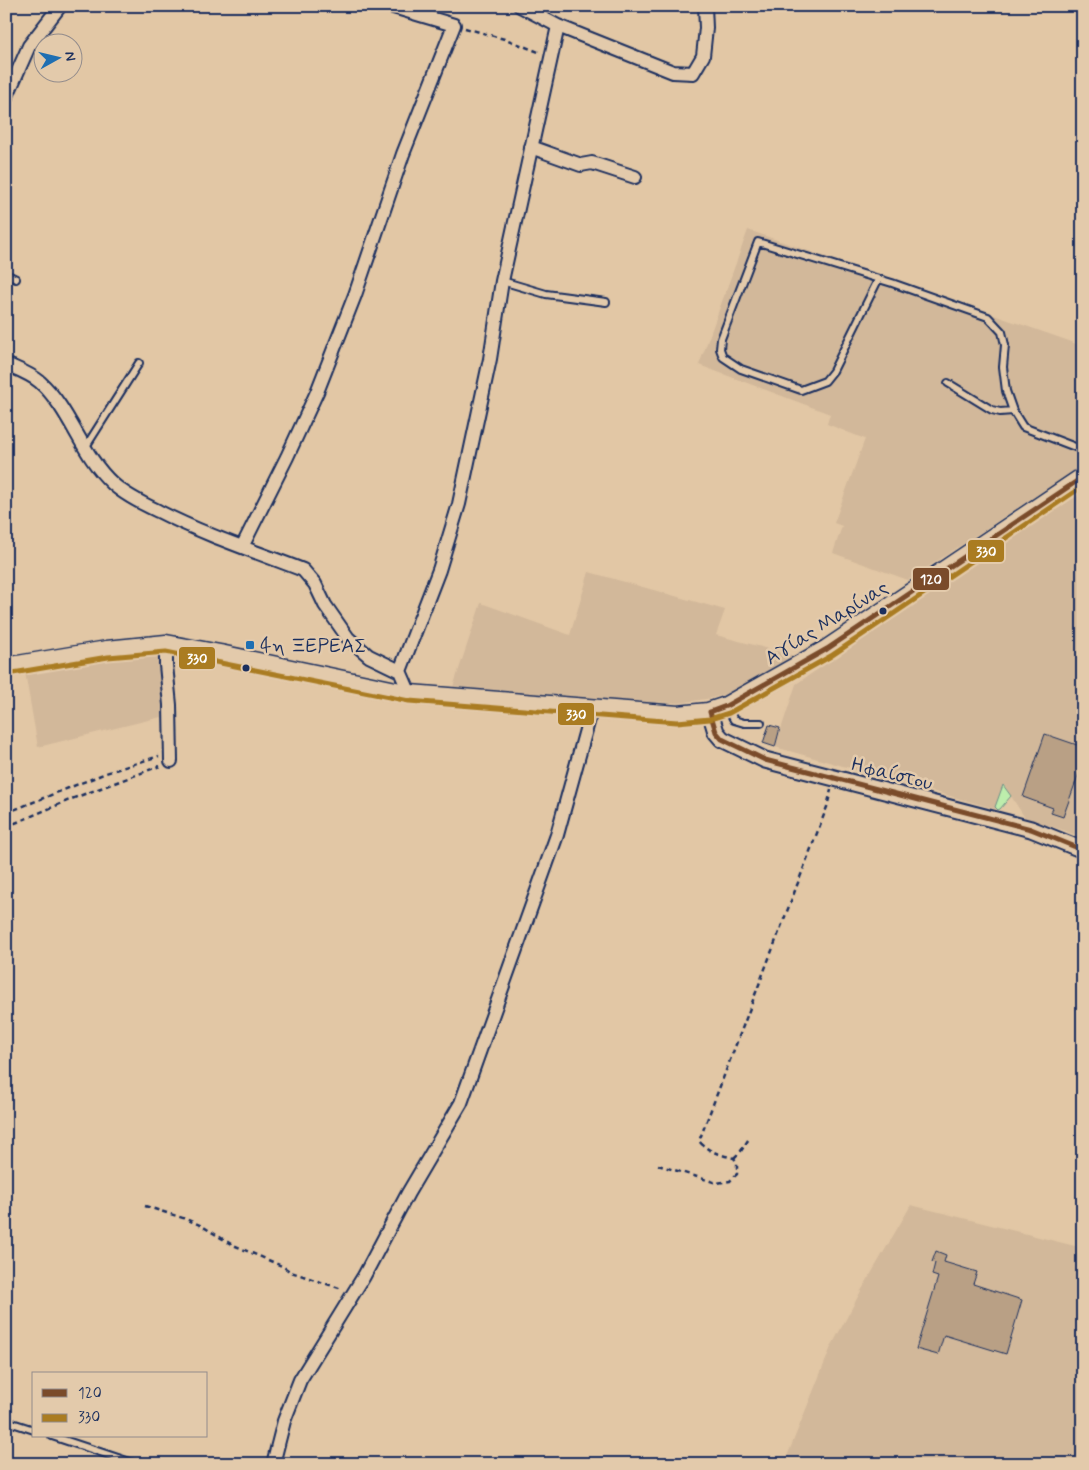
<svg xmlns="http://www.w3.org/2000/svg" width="1089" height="1470" font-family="Mynerve,sans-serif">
	<rect width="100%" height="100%" fill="#e2c7a5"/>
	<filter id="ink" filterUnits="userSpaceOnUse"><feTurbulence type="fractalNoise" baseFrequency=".02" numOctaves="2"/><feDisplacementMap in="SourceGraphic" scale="10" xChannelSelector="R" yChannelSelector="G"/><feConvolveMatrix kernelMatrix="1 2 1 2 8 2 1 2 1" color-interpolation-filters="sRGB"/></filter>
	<g filter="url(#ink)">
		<path fill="#d2b89a" d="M748,230l324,112 11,6v118l-55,35 -120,79 -75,-27 9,-27 -8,-3 31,-84 -38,-15 3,-10 -131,-49z
			M1083,492v347l-17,-8 -41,-13 -21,-33 -8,24 -221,-62 21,-63z
			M589,572l136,38 -9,25 79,21 -35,22 -26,14 -22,6 -32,5 -34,-1 -193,-15 28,-84 89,32z
			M140,655h23l6,60 -131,32 -13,-75 79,-13z
			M911,1205l172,43v216h-299l47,-117 30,-56z"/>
		<path fill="#bdedac" stroke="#6c8e85" d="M1003,785l8,11 -11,13 -2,1 -3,-3z"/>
		<path fill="#b9a085" stroke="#1b2f5e" d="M769,725l11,3 -5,19 -12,-4z
			M1045,734l38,13v15l-20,55 -12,-4 2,-5 -30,-11z
			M936,1251l10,4 -2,7 33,10 -4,12 49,16 -16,54 -62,-19 -6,20 -22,-6 22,-72 -6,-2 3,-12 -3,-1z"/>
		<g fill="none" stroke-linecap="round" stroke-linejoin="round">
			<g stroke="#1b2f5e" stroke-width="10">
				<path id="service" d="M6,274l10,5
					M878,280l-45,91 -8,10 -24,9 -60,-21 -18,-12 -3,-8 1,-10 37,-97 134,41 96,34 14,15 3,13 -2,22 3,24 7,20 10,16 60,23
					M502,281l44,13 60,8
					M948,383l44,27 8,2 13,-1
					M85,448l54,-85
					M726,706l8,14 10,3h17
					M6,1421l28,9
					M52,1436l84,28"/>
			</g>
			<g stroke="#1b2f5e" stroke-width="16">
				<path id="minor" d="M558,26l115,46 20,1 10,-17 3,-28 -1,-22
					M6,98l23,-52 31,-40
					M531,147l50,18 11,-2 43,14
					M6,364c11,5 25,10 34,18 31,28 41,73 73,102 12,11 30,20 45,27 47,24 96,40 145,59l12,14 10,21 23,33 21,18 31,15 10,23
					M242,547l45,-90 30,-65 38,-97 48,-141 51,-129 -64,-19
					M166,644v21l4,40 1,56
					M400,671l39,-101 20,-66 31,-145 12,-78 56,-255 -38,-20
					M273,1464l11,-43 16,-41 64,-104 44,-83 53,-90 96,-268 35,-127"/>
			</g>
			<g stroke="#1b2f5e" stroke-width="19">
				<path id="tertiary" d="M710,712l6,20 6,7 43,21 266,69 52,21"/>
			</g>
			<g stroke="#1b2f5e" stroke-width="21">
				<path id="secondary" d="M6,667l101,-17 59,-6 54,10 190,40 268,21 30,-3 18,-6 101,-57 256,-172"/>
			</g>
			<path stroke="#1b2f5e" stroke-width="2.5" stroke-dasharray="5 4" stroke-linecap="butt" d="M465,28l43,12 33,13
				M6,813l100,-40 53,-17
				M6,827l68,-29 86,-32
				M734,1158l7,-7 9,-14
				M658,1165l59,18 13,-2 7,-7v-11l-3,-5c-13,-3 -26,-6 -35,-17l128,-334 4,-17
				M145,1206l41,13 16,7 29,18 51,22 9,6 51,17"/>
			<use href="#service" stroke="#e3caab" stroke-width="6"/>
			<use href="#minor" stroke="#e3caab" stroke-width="12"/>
			<use href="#tertiary" stroke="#e3caab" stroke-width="15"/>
			<use href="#secondary" stroke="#e3caab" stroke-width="18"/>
			<g stroke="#e3caab" stroke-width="9">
				<path id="bus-1" d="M710,712l16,-6 101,-57 256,-172
					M710,712l6,20 6,7 43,21 266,69 52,21"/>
			</g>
			<g stroke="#e3caab" stroke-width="9">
				<path id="bus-2" d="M7,674l101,-17 58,-5 243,49 268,21 33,-3 19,-6 102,-57 252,-170"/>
			</g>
			<use href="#bus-1" stroke="#7a4b2a" stroke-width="5"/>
			<use href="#bus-2" stroke="#aa7c21" stroke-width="5"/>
		</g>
	</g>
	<g fill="#1b2f5e" stroke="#e3caab" stroke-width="2">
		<circle cx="883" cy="611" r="4.5"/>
		<circle cx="246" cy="668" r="4.5"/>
	</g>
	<rect fill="#1f6fb2" stroke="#e3caab" stroke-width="2" x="245" y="640" width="10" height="10" rx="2.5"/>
	<g text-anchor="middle" stroke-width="5" stroke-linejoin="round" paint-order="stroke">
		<g font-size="20" fill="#1b2f5e" stroke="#e3caab">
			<text transform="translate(826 622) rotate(-32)" y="7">Αγίας Μαρίνας</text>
			<text transform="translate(892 773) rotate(14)" y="7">Ηφαίστου</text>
		</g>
		<g font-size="20" fill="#1b2f5e" stroke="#e3caab" text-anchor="start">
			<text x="260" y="652">4η ΞΕΡΕΑΣ</text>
		</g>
	</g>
	<g stroke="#e3caab" stroke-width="2">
		<rect x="967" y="539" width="38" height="24" rx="5" fill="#aa7c21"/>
		<rect x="912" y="567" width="38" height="24" rx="5" fill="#7a4b2a"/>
		<rect x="178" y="646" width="38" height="24" rx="5" fill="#aa7c21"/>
		<rect x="557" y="702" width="38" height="24" rx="5" fill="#aa7c21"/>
	</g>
	<g font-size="14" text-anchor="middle" font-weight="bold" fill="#fff">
		<text x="986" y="556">330</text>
		<text x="931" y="584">120</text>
		<text x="197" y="663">330</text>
		<text x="576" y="719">330</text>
	</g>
	<rect width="1089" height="1470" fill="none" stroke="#e3caab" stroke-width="25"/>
	<rect x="12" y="12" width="1064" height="1445" fill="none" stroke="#1b2f5e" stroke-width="2" filter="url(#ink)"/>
	<rect x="32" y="1372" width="175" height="65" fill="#e3caab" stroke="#938c8c"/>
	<rect x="42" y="1389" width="25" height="8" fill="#7a4b2a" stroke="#938c8c"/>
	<text x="78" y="1398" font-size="15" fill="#1b2f5e">120</text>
	<rect x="42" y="1414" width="25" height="8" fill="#aa7c21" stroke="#938c8c"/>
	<text x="78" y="1422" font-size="15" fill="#1b2f5e">330</text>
	<g transform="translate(58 58) rotate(82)"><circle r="24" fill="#e3caab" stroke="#938c8c"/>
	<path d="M0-4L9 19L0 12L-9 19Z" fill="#1f6fb2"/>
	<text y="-8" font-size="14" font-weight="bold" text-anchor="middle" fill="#1b2f5e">N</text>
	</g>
</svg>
